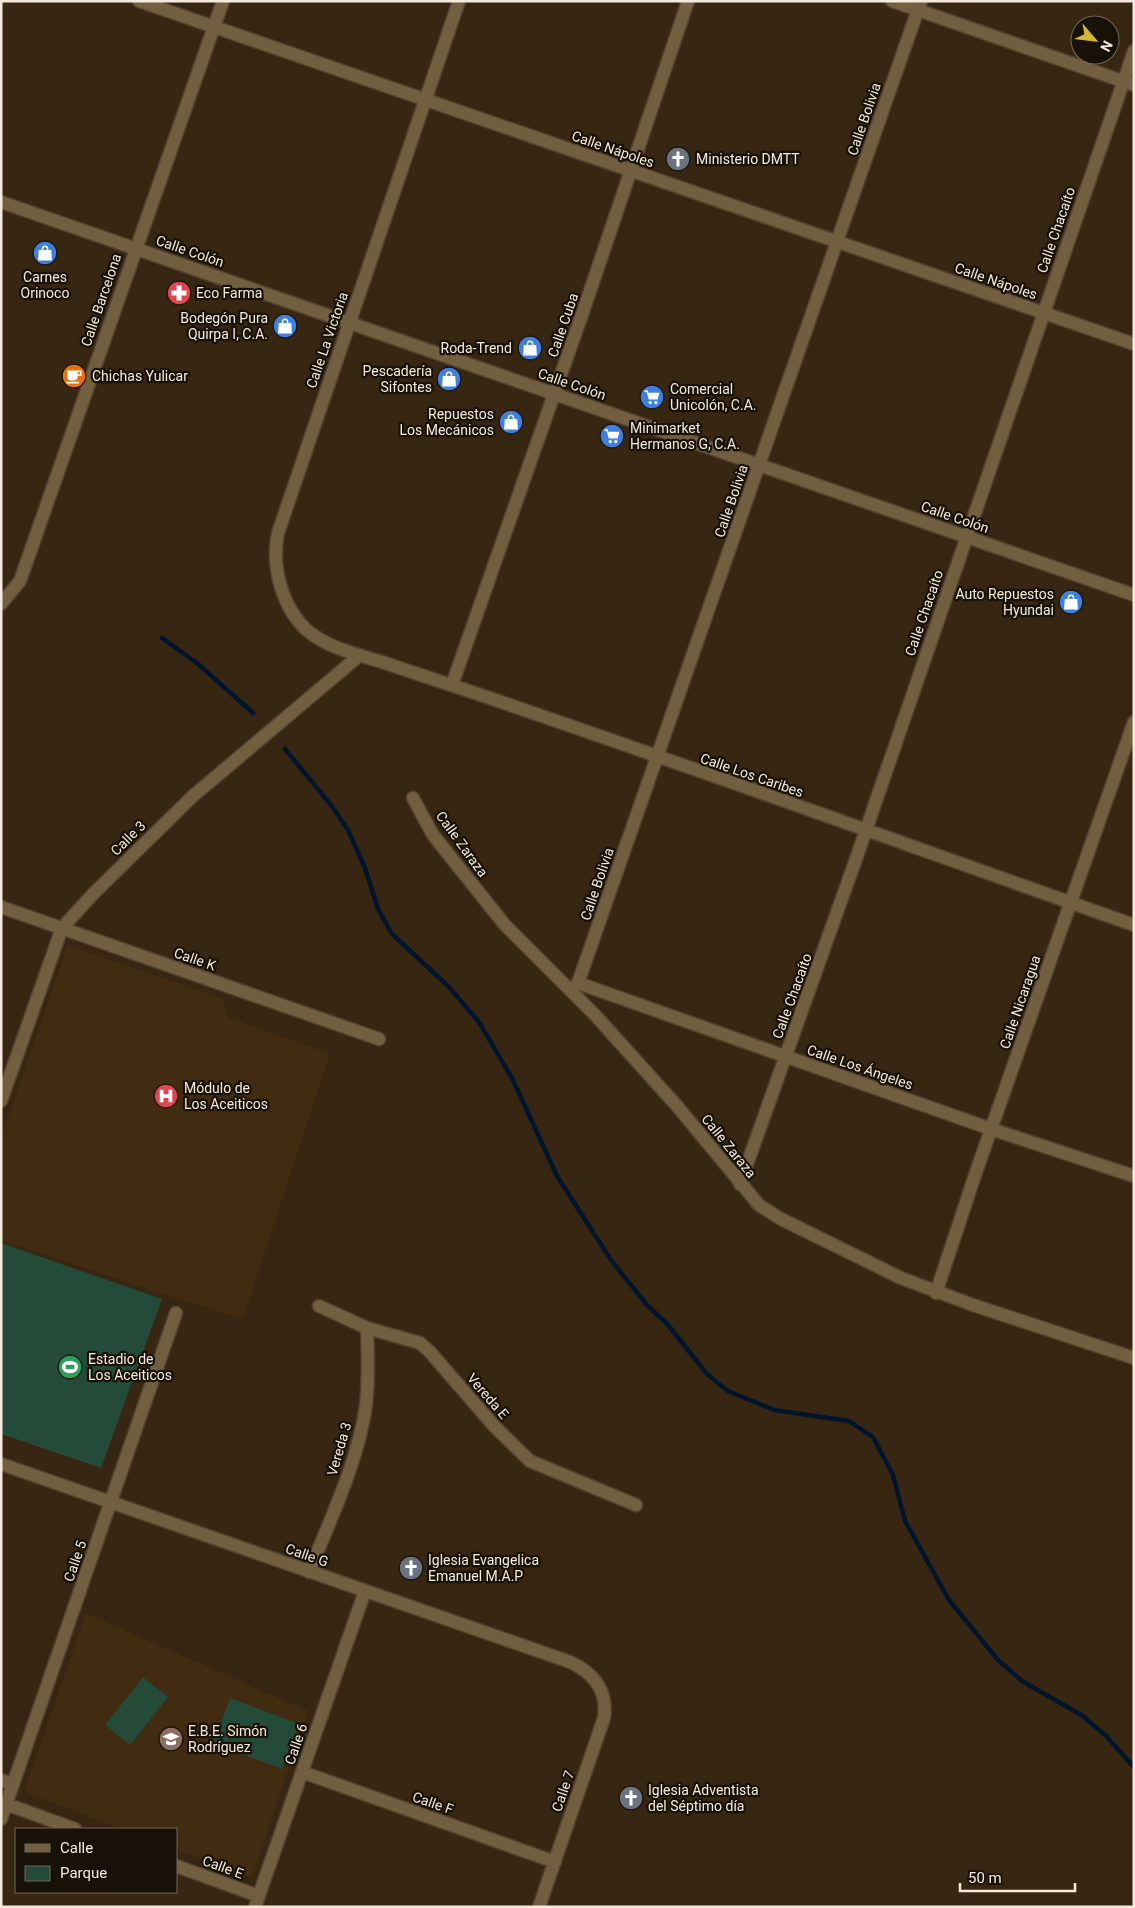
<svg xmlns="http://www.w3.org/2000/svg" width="1135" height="1908" font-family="Roboto,sans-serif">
	<rect width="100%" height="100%" fill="#372612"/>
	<path fill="#412b11" d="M68,945l155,54 5,18 102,37 -87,265 -90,-28 -152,-51v-102z
		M86,1613l222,98 -56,167 -76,-28v-21h-54l-98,-37z"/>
	<path fill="#244a3a" d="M1,1243l161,56 -61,169 -100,-34z
		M143,1677l25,20 -38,48 -25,-20z
		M230,1698l69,26 -17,45 -69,-26z"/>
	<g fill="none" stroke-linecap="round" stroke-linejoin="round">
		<path stroke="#00152c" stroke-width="4.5" d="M162,638l35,25 56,50
			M285,749l46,56 17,25 17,38 13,41 14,25 56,52 31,36 34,58 44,96 54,84 36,45 21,20 39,49 21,17 46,19 75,11 24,16 20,38 12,46 44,79 49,60 24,21 61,35 23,20 28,31"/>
		<g stroke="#52412f" stroke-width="15">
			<path id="minor" d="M139,1l995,343
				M459,1l-181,532c-7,33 4,76 31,99 20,16 50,23 73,30 41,14 82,27 122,41 211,72 420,148 630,222
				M892,1l242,84
				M1,202l1133,393
				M1,604l19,-23 203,-580
				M452,685l133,-379 103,-305
				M413,798l20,37 72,90 90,90 82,91 82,99 22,14 120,59 72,27 161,53
				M1,907l378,132
				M578,983l413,146 143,47
				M572,990l6,-7 343,-982
				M1,1101l61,-173 31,-34 100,-98 167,-141
				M740,1184l116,-325 278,-808
				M936,1293l39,-118 159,-453
				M319,1306l48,22 53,15 10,9 65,75 35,34 106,44
				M1,1464l569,198c24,11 38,29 34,56l-65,189
				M309,1572c22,-54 49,-110 57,-167 3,-26 2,-51 1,-77
				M302,1772l253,90
				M1,1780l12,4
				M6,1804l69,25
				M1,1819l175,-506
				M176,1866l83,30
				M255,1907l110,-316"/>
		</g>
		<use href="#minor" stroke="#715f3f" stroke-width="12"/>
	</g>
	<defs>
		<g id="church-disc" transform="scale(1.25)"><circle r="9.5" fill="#6b7280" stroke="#181108"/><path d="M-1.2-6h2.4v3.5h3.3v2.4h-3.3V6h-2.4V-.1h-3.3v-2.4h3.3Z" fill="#fff"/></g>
		<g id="shop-disc" transform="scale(1.25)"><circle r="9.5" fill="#3f7fe0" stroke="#181108"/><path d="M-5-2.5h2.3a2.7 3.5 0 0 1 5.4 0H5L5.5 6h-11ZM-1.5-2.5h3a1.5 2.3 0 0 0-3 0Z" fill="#fff"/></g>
		<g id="pharmacy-disc" transform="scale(1.25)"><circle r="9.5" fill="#e0444e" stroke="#181108"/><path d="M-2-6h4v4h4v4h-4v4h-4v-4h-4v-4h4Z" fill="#fff"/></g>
		<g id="cafe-disc" transform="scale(1.25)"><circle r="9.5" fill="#e8710a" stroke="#181108"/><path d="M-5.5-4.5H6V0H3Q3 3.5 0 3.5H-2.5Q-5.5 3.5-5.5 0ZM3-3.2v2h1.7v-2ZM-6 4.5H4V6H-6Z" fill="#fff"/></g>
		<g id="supermarket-disc" transform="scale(1.25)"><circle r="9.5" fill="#3f7fe0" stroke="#181108"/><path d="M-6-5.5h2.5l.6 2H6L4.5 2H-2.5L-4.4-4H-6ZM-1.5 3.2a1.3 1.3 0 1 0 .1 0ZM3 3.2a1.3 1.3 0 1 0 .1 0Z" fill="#fff"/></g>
		<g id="hospital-disc" transform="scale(1.25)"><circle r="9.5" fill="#e0444e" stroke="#181108"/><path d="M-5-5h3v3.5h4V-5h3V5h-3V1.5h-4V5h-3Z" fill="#fff"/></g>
		<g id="stadium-disc" transform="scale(1.25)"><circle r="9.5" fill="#2e9e5b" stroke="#181108"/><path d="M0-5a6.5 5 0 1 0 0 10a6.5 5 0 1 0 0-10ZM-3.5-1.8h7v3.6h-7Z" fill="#fff"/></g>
		<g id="school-disc" transform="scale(1.25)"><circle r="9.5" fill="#8d6e63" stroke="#181108"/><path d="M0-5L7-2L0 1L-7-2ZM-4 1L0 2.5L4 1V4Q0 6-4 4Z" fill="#fff"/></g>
	</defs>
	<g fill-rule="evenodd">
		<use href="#church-disc" x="678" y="159"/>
		<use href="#shop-disc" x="45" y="253"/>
		<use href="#pharmacy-disc" x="179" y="293"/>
		<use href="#shop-disc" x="285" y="326"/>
		<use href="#shop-disc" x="530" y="348"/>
		<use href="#cafe-disc" x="74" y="376"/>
		<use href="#shop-disc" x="449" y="379"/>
		<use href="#supermarket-disc" x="652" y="397"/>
		<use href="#shop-disc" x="511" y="422"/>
		<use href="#supermarket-disc" x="612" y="436"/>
		<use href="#shop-disc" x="1071" y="602"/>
		<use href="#hospital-disc" x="166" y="1096"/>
		<use href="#stadium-disc" x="70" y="1367"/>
		<use href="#church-disc" x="411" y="1568"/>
		<use href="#school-disc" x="171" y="1739"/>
		<use href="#church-disc" x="631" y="1798"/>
	</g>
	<g text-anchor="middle" stroke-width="4.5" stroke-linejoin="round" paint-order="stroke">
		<g font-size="14" fill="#f6eade" stroke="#181108">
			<text transform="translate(864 119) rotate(-71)" y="5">Calle Bolivia</text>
			<text transform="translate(613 149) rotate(19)" y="5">Calle Nápoles</text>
			<text transform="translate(1056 230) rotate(-71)" y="5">Calle Chacaíto</text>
			<text transform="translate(190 251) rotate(19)" y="5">Calle Colón</text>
			<text transform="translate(996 281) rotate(19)" y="5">Calle Nápoles</text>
			<text transform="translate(101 300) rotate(-71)" y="5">Calle Barcelona</text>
			<text transform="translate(563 325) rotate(-71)" y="5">Calle Cuba</text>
			<text transform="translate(327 340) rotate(-71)" y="5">Calle La Victoria</text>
			<text transform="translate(572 384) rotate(19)" y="5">Calle Colón</text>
			<text transform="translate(731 501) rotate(-71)" y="5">Calle Bolivia</text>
			<text transform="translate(955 517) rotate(19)" y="5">Calle Colón</text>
			<text transform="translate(924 613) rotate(-71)" y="5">Calle Chacaíto</text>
			<text transform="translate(752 775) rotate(19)" y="5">Calle Los Caribes</text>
			<text transform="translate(128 838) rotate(-45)" y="5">Calle 3</text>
			<text transform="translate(462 844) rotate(54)" y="5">Calle Zaraza</text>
			<text transform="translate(597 884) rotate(-71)" y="5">Calle Bolivia</text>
			<text transform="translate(195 959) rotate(19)" y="5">Calle K</text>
			<text transform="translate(792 996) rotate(-70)" y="5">Calle Chacaíto</text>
			<text transform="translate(1020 1002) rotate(-71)" y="5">Calle Nicaragua</text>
			<text transform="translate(860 1067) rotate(19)" y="5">Calle Los Ángeles</text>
			<text transform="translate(729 1146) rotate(51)" y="5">Calle Zaraza</text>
			<text transform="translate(488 1396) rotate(49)" y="5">Vereda E</text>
			<text transform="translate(339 1449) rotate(-74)" y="5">Vereda 3</text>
			<text transform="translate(307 1555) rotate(19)" y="5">Calle G</text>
			<text transform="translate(75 1561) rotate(-71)" y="5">Calle 5</text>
			<text transform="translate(296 1744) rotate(-71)" y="5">Calle 6</text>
			<text transform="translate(563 1791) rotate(-71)" y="5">Calle 7</text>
			<text transform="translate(433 1803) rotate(19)" y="5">Calle F</text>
			<text transform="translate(223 1867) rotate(20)" y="5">Calle E</text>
		</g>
		<g font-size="14" fill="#f6eade" stroke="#181108" text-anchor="start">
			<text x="696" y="164">Ministerio DMTT</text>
			<text x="45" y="282" text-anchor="middle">Carnes<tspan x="45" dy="16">Orinoco</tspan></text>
			<text x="196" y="298">Eco Farma</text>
			<text x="268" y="323" text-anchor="end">Bodegón Pura<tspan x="268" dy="16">Quirpa I, C.A.</tspan></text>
			<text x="512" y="353" text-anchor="end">Roda-Trend</text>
			<text x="432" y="376" text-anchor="end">Pescadería<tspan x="432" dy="16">Sifontes</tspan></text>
			<text x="92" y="381">Chichas Yulicar</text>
			<text x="670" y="394">Comercial<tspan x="670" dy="16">Unicolón, C.A.</tspan></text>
			<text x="494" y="419" text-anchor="end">Repuestos<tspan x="494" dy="16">Los Mecánicos</tspan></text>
			<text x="630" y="433">Minimarket<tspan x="630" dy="16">Hermanos G, C.A.</tspan></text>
			<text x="1054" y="599" text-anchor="end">Auto Repuestos<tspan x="1054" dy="16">Hyundai</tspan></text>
			<text x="184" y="1093">Módulo de<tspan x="184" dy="16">Los Aceiticos</tspan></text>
			<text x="88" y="1364">Estadio de<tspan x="88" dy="16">Los Aceiticos</tspan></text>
			<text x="428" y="1565">Iglesia Evangelica<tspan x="428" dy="16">Emanuel M.A.P</tspan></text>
			<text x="188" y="1736">E.B.E. Simón<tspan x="188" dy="16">Rodríguez</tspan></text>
			<text x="648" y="1795">Iglesia Adventista<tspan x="648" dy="16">del Séptimo día</tspan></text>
		</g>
	</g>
	<rect width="1135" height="1908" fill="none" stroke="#f6eade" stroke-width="5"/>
	<rect x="15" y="1828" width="162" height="65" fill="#181108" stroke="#71685e"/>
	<rect x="25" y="1844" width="25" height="8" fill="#715f3f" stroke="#71685e"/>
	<text x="60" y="1853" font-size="15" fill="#f6eade">Calle</text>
	<rect x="25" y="1866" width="25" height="15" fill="#244a3a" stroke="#71685e"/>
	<text x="60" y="1878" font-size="15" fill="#f6eade">Parque</text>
	<g transform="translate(1095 40) rotate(118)"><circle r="24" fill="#181108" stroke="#71685e"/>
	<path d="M0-4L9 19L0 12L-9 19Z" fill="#d2b736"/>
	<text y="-8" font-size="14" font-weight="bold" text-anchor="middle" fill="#f6eade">N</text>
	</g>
	<path d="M960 1883v8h115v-8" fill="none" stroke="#f6eade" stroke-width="2.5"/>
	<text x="968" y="1883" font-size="15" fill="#f6eade" stroke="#181108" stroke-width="4" paint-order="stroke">50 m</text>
</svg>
